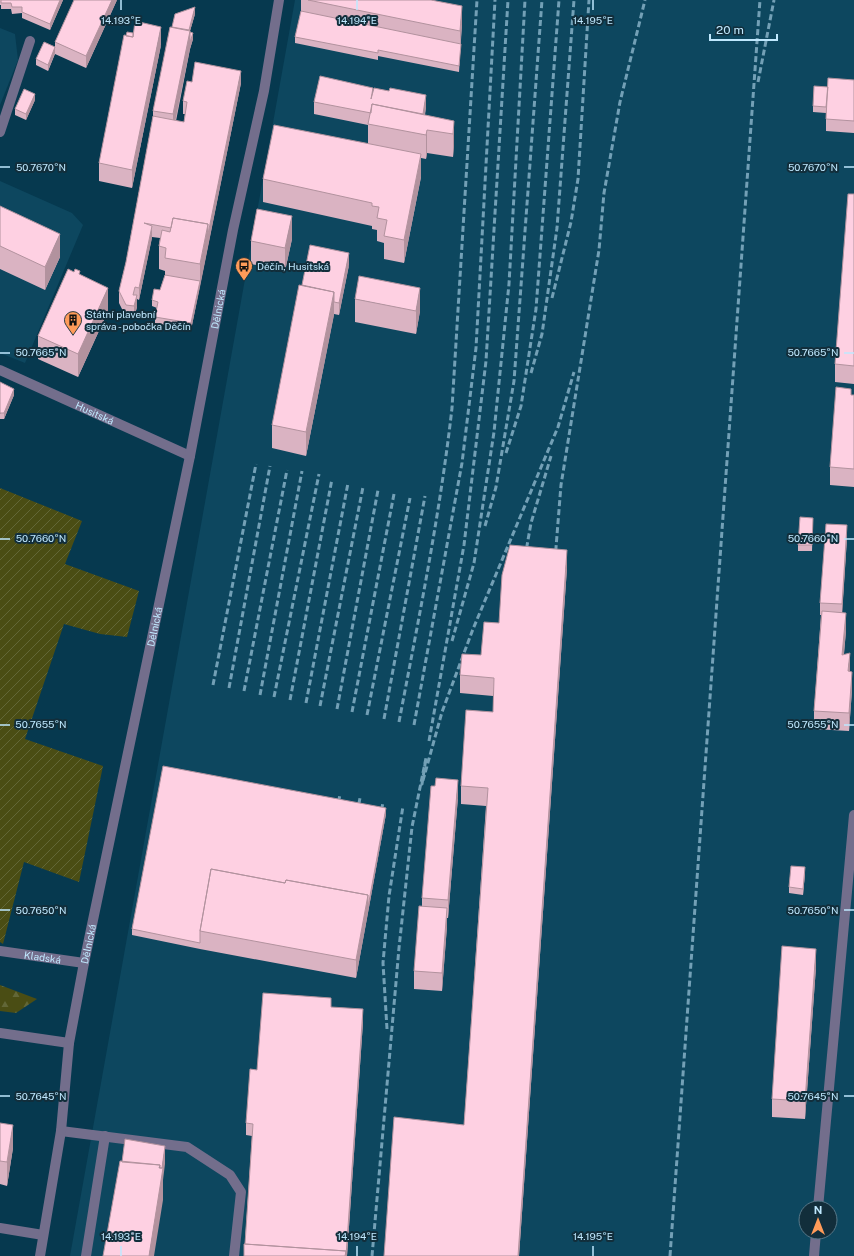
<svg xmlns="http://www.w3.org/2000/svg" width="854" height="1256" font-family="'Public Sans',sans-serif">
	<defs>
		<pattern id="forest-firs" width="22" height="20" patternUnits="userSpaceOnUse"><rect width="22" height="20" fill="#4a4d14"/><path d="M5 1l3.5 6h-7zM16 11l3.5 6h-7z" fill="#626737"/></pattern>
		<pattern id="garden-furrows" width="10" height="10" patternUnits="userSpaceOnUse"><rect width="10" height="10" fill="#4a4d14"/><path d="M-1 1l2-2M0 10L10 0M9 11l2-2" fill="none" stroke="#626737"/></pattern>
	</defs>
	<rect width="100%" height="100%" fill="#06394f"/>
	<path fill="#0d475f" fill-rule="evenodd" d="M295,0h559v1256h-784zM806,1208h24v24h-24z
		M0,28l15,6 3,26 -18,45z
		M0,181l72,32 11,12 -58,138 -25,-10z"/>
	<path fill="url(#forest-firs)" d="M0,985l37,14 -21,14 -16,-2z"/>
	<path fill="url(#garden-furrows)" d="M0,488l82,33 -17,43 74,27 -12,46 -27,-3 -36,-10 -39,115 78,27 -24,116 -55,-20 -21,82 -3,-2z"/>
	<g fill="none" stroke-linecap="round" stroke-linejoin="round">
		<g stroke="#736e8c" stroke-width="10">
			<path d="M0,132l30,-91"/>
			<path id="s1" d="M0,370l190,86"/>
			<path id="s2" d="M0,951l84,12"/>
			<path d="M0,1033l69,10"/>
			<path d="M61,1131l126,16 43,28 11,17 -7,64"/>
			<path d="M818,1208l36,-393"/>
			<path d="M0,1228l43,7"/>
			<path id="s3" d="M40,1256l21,-125 8,-88 15,-80 106,-507 43,-226 31,-139 15,-91"/>
			<path d="M86,1256l19,-120"/>
			<path d="M814,1256l2,-24"/>
		</g>
		<path stroke="#73a0b6" stroke-width="3" stroke-dasharray="6 3" stroke-linecap="butt" d="M758,82l16,-82
			M552,298l19,-76 7,-43 11,-179
			M531,373l11,-39 15,-106 17,-228
			M506,453l15,-47 15,-97 23,-309
			M485,526l11,-39 18,-106 28,-381
			M525,557l6,-34 20,-67
			M555,560l6,-75 38,-235 5,-57 16,-91 25,-102
			M452,641l22,-78 20,-131 15,-148 16,-284
			M213,685l43,-221
			M229,688l41,-222
			M244,691l43,-221
			M260,695l42,-224
			M274,697l45,-223
			M290,700l42,-221
			M306,703l42,-220
			M320,706l43,-219
			M337,709l41,-219
			M352,712l42,-218
			M367,715l43,-217
			M384,719l41,-223
			M399,722c20,-105 41,-208 53,-314l25,-408
			M414,725l48,-262 14,-115 19,-348
			M429,741l35,-196 22,-184 22,-361
			M337,811l3,-17
			M357,813l3,-15
			M380,819l3,-17
			M387,1029l-4,-66 6,-67 14,-90
			M372,1256l27,-308 13,-121 14,-69 -4,26 20,-72 31,-83 85,-202 16,-55
			M670,1256l90,-1256"/>
	</g>
	<path fill="#dab3c2" d="M0,0h63l-13,30 -28,-12v-5l-10,1 -1,-5h-10v-4h-1z
		M117,0l-31,68 -31,-14 -7,17 -12,-6v-6l19,-12v-5z
		M301,0h130l31,24 -3,48 -81,-16v4l-83,-17v-6l6,-25z
		M195,14l-5,17 3,8 -3,10 -14,72 8,1 1,-8h-2v-13l9,-19 49,1 -50,247 -36,-7v-6l2,-9 -5,-2v-6l8,-10 5,-15v-4l-6,-2v-23l1,-8 -8,-1 -13,63 -2,-1v8l-3,11 -8,-1 -7,-14v-12l7,-29 27,-146v-5l19,-84z
		M161,45l-29,143 -33,-7v-18z
		M854,80v53l-28,-2v-18l-13,-1v-6l15,-19z
		M389,91l37,16 -1,8 29,6v23l-1,13 -26,-4 -1,6 -5,-1v19l-17,86 -20,-4v-16l-7,-2v-11l-5,-1v-3l-109,-24v-23l105,-35v-19l-54,-11v-12l59,-9z
		M35,100l-9,20 -11,-5v-6z
		M854,194v190l-19,-2v-18z
		M0,206l60,51 -15,33 -45,-21z
		M292,239l-7,32 -34,-7v-23z
		M349,265l-10,50 -5,-1 -28,142 -34,-8v-23z
		M80,275l28,36 -30,66 -40,-18v-23z
		M355,299l65,12 -4,23 -61,-12z
		M0,382l14,13 -10,24h-4z
		M854,395v92l-24,-2v-18z
		M813,518l-1,33h-14v-6z
		M847,538l-5,75 4,18 -2,23 6,17 2,19 -3,41 -35,-2v-18l7,-96h-1v-12z
		M567,568l-48,688h-135l80,-131 22,-319 -25,-2v-18l32,-74v-16l-33,-3v-18l21,-20 18,-32z
		M458,797l-10,121h-1v8l-5,65 -28,-2v-18l8,-65v-8z
		M386,814l-30,164 -156,-29 -68,-14v-6z
		M805,873l-2,22 -14,-2v-6z
		M816,967l-11,152 -33,-2v-18z
		M331,1007l32,15 -16,234h-103l8,-120 -6,-1v-12l11,-53z
		M0,1123l13,25 -6,38 -7,-2z"/>
	<path fill="#b2929e" d="M60,0h3l-13,30v-6z
		M112,0h5l-31,68v-12z
		M462,6v18l-2,25v-18z
		M195,7v7l-5,17v11l3,-9v6l-3,10 -17,83v-18l16,-82z
		M161,27v18l-29,143v-18z
		M55,47v6l-7,18v-6z
		M241,71v12l-33,164v-13z
		M35,94v6l-9,20v-6z
		M426,95v12l-5,29v-12z
		M454,121v23l-1,13v-23z
		M427,130v23l-1,6v-24z
		M421,154v23l-17,86v-23z
		M292,216v23l-7,32v-23z
		M208,224v23l-8,40 -9,43v-7l9,-42v-17z
		M152,226v12l-13,62v-12z
		M60,234v23l-15,33v-23z
		M349,253v12l-10,50v-12z
		M108,288v23l-30,66v-23z
		M420,288v23l-4,23v-23z
		M334,292v23l-28,141v-24z
		M137,295v12l-3,11v-12z
		M14,389v6l-10,24v-6z
		M847,525v13l-5,78v-12z
		M567,550v18l-48,688h-1z
		M846,613v18l-4,42v-18z
		M850,653v18h-2z
		M852,672v18l-3,41v-18z
		M458,780v17l-10,121v-18z
		M386,808v6l-18,99v-6z
		M805,867v6l-2,22v-6z
		M368,895v18l-12,65v-18z
		M447,908v18l-5,65v-18z
		M816,949v18l-11,152v-18z
		M363,1009v13l-16,234h-1z
		M13,1125v23l-6,38v-24z
		M165,1146v18l-2,16v20l-9,56h-5z"/>
	<path fill="#fed0e2" stroke="#b2929e" d="M1,0h59l-10,24 -28,-12v-5h-10l-1,-4h-10z
		M74,0h38l-26,56 -31,-14z
		M308,0h123l31,6 -2,25z
		M195,7l-6,23 -17,-3 3,-13z
		M301,11l160,33 -2,22 -81,-16v3l-83,-16z
		M135,21l26,6 -29,143 -33,-7 25,-128 9,2z
		M170,27l20,4 -17,83 -20,-3z
		M127,32l6,1v4l-7,-1z
		M190,32l3,1 -3,9z
		M44,42l11,5 -7,18 -12,-6z
		M195,62l46,9 -33,163v-10l-35,-6 -2,10 -27,-5 8,3 -13,62 -4,-1 -2,8h4l-3,11 -8,-1 -7,-14 7,-29 27,-146 31,6 3,-20 -4,-1 4,-20 5,1z
		M320,76l53,12 -2,11 3,-11 15,3 1,-3 36,7 -3,19 -51,-10 -1,9 -57,-11z
		M828,78l26,2v41l-28,-2z
		M814,86l14,1 -2,20 -13,-1z
		M24,89l11,5 -9,20 -11,-5z
		M372,104l82,17 -1,13 -26,-4 -1,5 -58,-11z
		M274,125l147,29 -17,86 -20,-4 3,-16 -10,-2 2,-11 -7,-1v-3l-109,-24z
		M848,194h6v172l-19,-2z
		M0,206l60,28 -15,33 -45,-21z
		M257,209l35,7 -7,32 -34,-7z
		M173,218l35,6 -8,40 -35,-6 1,-10 -7,-2 3,-16 8,2z
		M310,245l39,8 -10,50 -5,-1v-10l-32,-7z
		M68,269l6,3 1,-3 5,2 -1,3 29,14 -30,66 -40,-18z
		M165,275l35,6 -9,42 -36,-6 3,-15 -6,-2 2,-11 6,1z
		M359,276l61,12 -4,23 -61,-12z
		M299,285l35,7 -28,140 -34,-7z
		M0,382l14,7 -10,24h-4v1z
		M836,387l15,2v6h3v74l-24,-2z
		M800,517l13,1 -1,27h-14z
		M826,524l21,1 -5,79 -22,-1z
		M510,545l57,5 -49,706h-134l10,-139 70,8 24,-337 -27,-2 5,-76 27,2 1,-34 -34,-3 2,-21 19,1 3,-33 15,1 3,-48z
		M822,611l24,2 -4,42 8,-2 -2,18 4,1 -3,41 -35,-2z
		M163,766l223,42 -18,99v-12l-82,-15 -1,3 -74,-14 -11,62v12l-68,-14z
		M436,778l22,2 -10,120 -26,-2 9,-112h4z
		M791,866l14,1 -2,22 -14,-2z
		M211,869l74,14 1,-3 82,15 -12,65 -156,-29z
		M419,906l28,2 -5,65 -28,-2z
		M782,946l34,3 -11,152 -33,-2z
		M263,993l68,5v9l32,2 -17,247v-5l-101,-7 8,-120 -7,-1 4,-54 7,1z
		M0,1123l13,2 -6,37 -7,-1z
		M125,1139l40,7 -3,22h-2v-3l-38,-3z
		M120,1161l40,4 -1,3h4l-14,88h-46z
		M244,1244l102,7 -1,5h-101z"/>
	<path fill="none" stroke="#bfe8fe" stroke-width="1.5" d="M121,0v10M357,0v10M593,0v10M0,167h10M844,167h10M0,353h10M844,353h10M0,539h10M844,539h10M0,725h10M844,725h10M0,910h10M844,910h10M0,1096h10M844,1096h10M121,1246v10M357,1246v10M593,1246v10"/>
	<defs>
		<g id="bus-pin" transform="scale(0.9)"><path d="M0 17L-7.5 6A9.5 9.5 0 1 1 7.5 6Z" fill="#ff9b59" stroke="#122e3b"/><path d="M-5-6H5V4H4V6H2V4H-2V6H-4V4H-5ZM-3.5-4V0h7V-4ZM-3.5 1.2v1.5H-2V1.2ZM2 1.2v1.5H3.5V1.2Z" fill="#111"/></g>
		<g id="building-pin" transform="scale(0.9)"><path d="M0 17L-7.5 6A9.5 9.5 0 1 1 7.5 6Z" fill="#ff9b59" stroke="#122e3b"/><path d="M-4-6H4V6H1V3H-1V6H-4ZM-2.5-4.3h1.7v1.8h-1.7ZM.8-4.3h1.7v1.8H.8ZM-2.5-1h1.7V.8h-1.7ZM.8-1h1.7V.8H.8Z" fill="#111"/></g>
	</defs>
	<g fill-rule="evenodd">
		<use href="#bus-pin" x="244" y="266"/>
		<use href="#building-pin" x="73" y="320"/>
	</g>
	<g text-anchor="middle" stroke-width="4" stroke-linejoin="round" paint-order="stroke">
		<g font-size="10" fill="#bfe8fe" stroke="#122e3b" text-anchor="start">
			<text x="257" y="270">Děčín, Husitská</text>
			<text x="86" y="318">Státní plavební<tspan x="86" dy="12">správa - pobočka Děčín</tspan></text>
		</g>
		<g font-size="10" fill="#bfe8fe" stroke="#122e3b">
			<text dy="4" stroke="none"><textPath href="#s3" startOffset="964">Dělnická</textPath></text>
			<text dy="4" stroke="none"><textPath href="#s1" startOffset="104">Husitská</textPath></text>
			<text dy="4" stroke="none"><textPath href="#s3" startOffset="640">Dělnická</textPath></text>
			<text dy="4" stroke="none"><textPath href="#s3" startOffset="316">Dělnická</textPath></text>
			<text dy="4" stroke="none"><textPath href="#s2" startOffset="43">Kladská</textPath></text>
		</g>
	</g>
	<g font-size="10" text-anchor="middle" fill="#bfe8fe" stroke="#122e3b" stroke-width="4" stroke-linejoin="round" paint-order="stroke">
		<text x="121" y="24">14.193°E</text>
		<text x="357" y="24">14.194°E</text>
		<text x="593" y="24">14.195°E</text>
		<text x="41" y="171">50.7670°N</text>
		<text x="813" y="171">50.7670°N</text>
		<text x="41" y="356">50.7665°N</text>
		<text x="813" y="356">50.7665°N</text>
		<text x="41" y="542">50.7660°N</text>
		<text x="813" y="542">50.7660°N</text>
		<text x="41" y="728">50.7655°N</text>
		<text x="813" y="728">50.7655°N</text>
		<text x="41" y="914">50.7650°N</text>
		<text x="813" y="914">50.7650°N</text>
		<text x="41" y="1100">50.7645°N</text>
		<text x="813" y="1100">50.7645°N</text>
		<text x="121" y="1240">14.193°E</text>
		<text x="357" y="1240">14.194°E</text>
		<text x="593" y="1240">14.195°E</text>
	</g>
	<g transform="translate(818 1220)"><circle r="19" fill="#122e3b" stroke="#577889"/>
	<path d="M0-3L7 15L0 10L-7 15Z" fill="#ff9b59"/>
	<text y="-6" font-size="11" font-weight="bold" text-anchor="middle" fill="#bfe8fe">N</text>
	</g>
	<path d="M710 34v6h67v-6" fill="none" stroke="#bfe8fe" stroke-width="2"/>
	<text x="716" y="34" font-size="12" fill="#bfe8fe" stroke="#122e3b" stroke-width="3" paint-order="stroke">20 m</text>
</svg>
